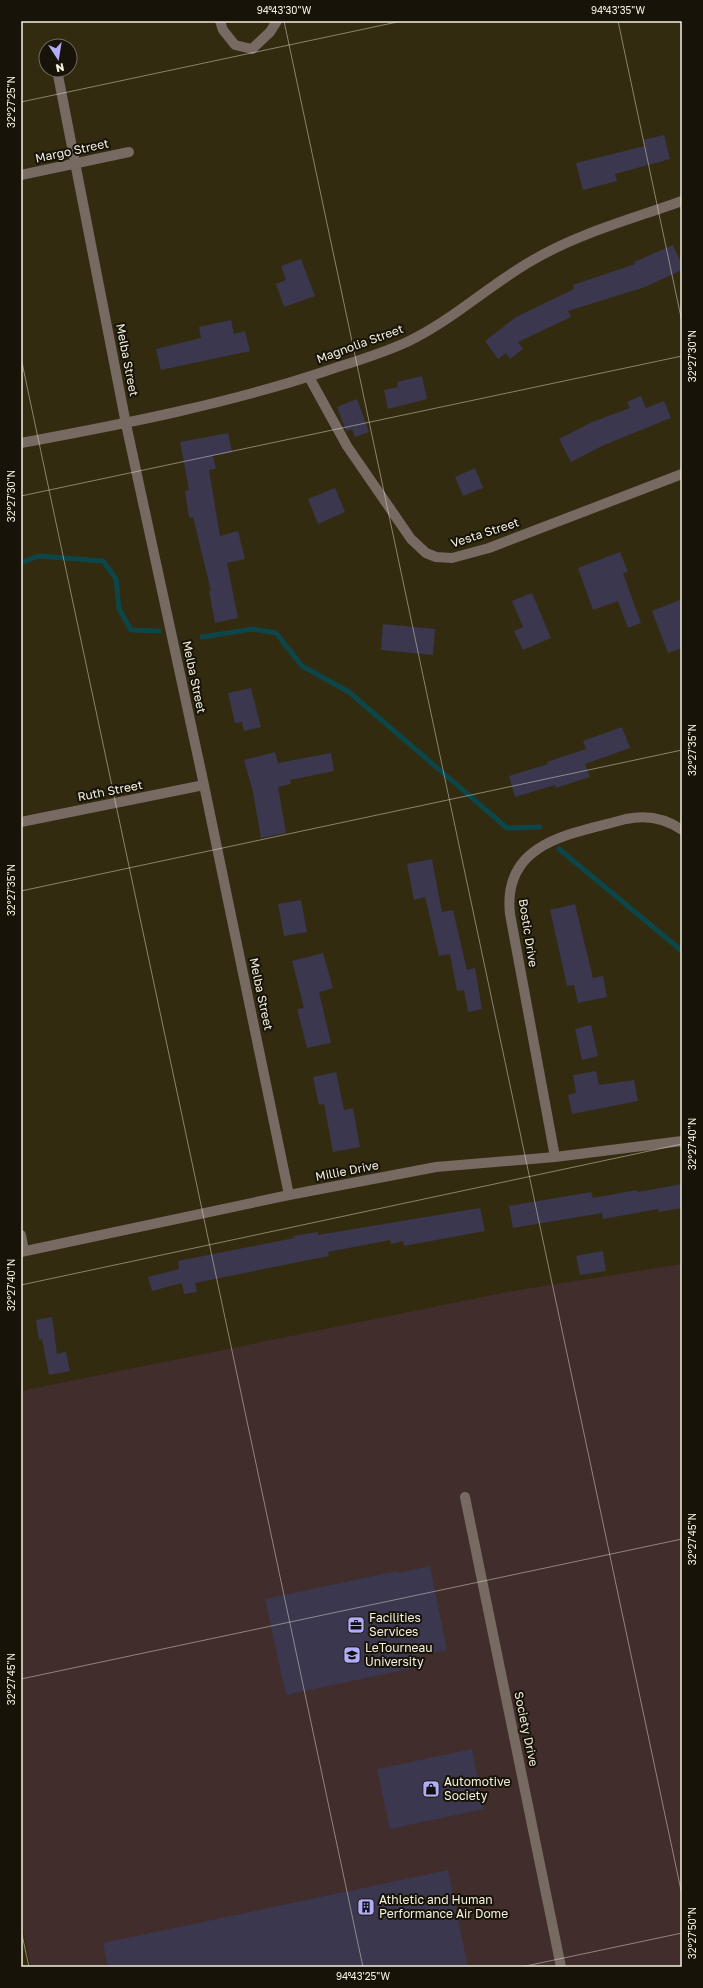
<svg xmlns="http://www.w3.org/2000/svg" width="703" height="1988" font-family="'Golos Text',sans-serif">
	<rect width="100%" height="100%" fill="#322b10"/>
	<path fill="#412d2b" d="M682,1264v703h-651l-10,-49v-527l486,-99z"/>
	<g fill="none" stroke-linecap="round" stroke-linejoin="round">
		<path stroke="#0d4648" stroke-width="5" d="M21,563l17,-7 65,5 13,18 3,30 12,21 28,1
			M202,637l51,-8 23,4 26,33 47,26 158,136 33,-1
			M559,849l123,102"/>
	</g>
	<path fill="#3a374f" d="M664,135l6,24 -55,15 2,7 -34,9 -7,-27 69,-17 -2,-6z
		M673,245l9,20v5l-37,17 -77,24 3,6 -53,25 5,7 -13,10 -4,-6 -8,6 -13,-18 31,-24 58,-28 -1,-4 62,-21 -1,-2z
		M301,259l14,37 -31,11 -8,-23 10,-4 -5,-14z
		M231,320l3,14 11,-3 5,20 -89,19 -5,-21 45,-11 -2,-11z
		M422,376l5,23 -39,10 -4,-19 14,-3 -1,-5z
		M641,396l5,12 18,-7 7,17 -67,27 -33,17 -12,-23 33,-17 38,-14 -3,-6z
		M357,399l12,33 -14,5 -3,-8 -6,2 -9,-24z
		M228,433l4,19 -19,4 3,13 -7,1 11,66 18,-5 7,28 -18,4 11,55 -23,5 -6,-32h2l-18,-74 -4,1 -4,-27 4,-1 -9,-48z
		M475,468l8,20 -20,8 -8,-19z
		M335,488l10,24 -27,12 -10,-25z
		M620,552l8,20 -5,1 18,50 -13,5 -10,-27 -25,9 -15,-42z
		M532,593l19,45 -28,12 -9,-19 9,-4 -11,-26z
		M682,599v49l-14,5 -16,-42z
		M383,624l52,5 -2,26 -52,-5z
		M251,688l10,39 -17,4 -2,-9 -7,1 -7,-30z
		M622,727l8,21 -45,16 5,13 -34,11 -1,-3 -40,12 -6,-21 39,-12 -1,-2 39,-13 -3,-8z
		M275,752l3,11 53,-10 3,18 -44,9 1,4 -13,3 8,46 -25,5 -8,-46 -9,-32z
		M432,859l10,53 11,-2 14,60 8,-2 7,41 -14,3 -4,-22 -7,1 -7,-37 -11,2 -14,-59 -11,3 -7,-36z
		M301,900l6,32 -23,4 -6,-32z
		M575,904l18,74 10,-2 4,21 -29,6 -4,-18 -7,1 -17,-76z
		M323,953l10,35 -14,4 12,51 -24,5 -10,-39 7,-1 -12,-47z
		M591,1025l7,31 -16,4 -7,-31z
		M596,1071l3,14 35,-5 4,21 -66,13 -4,-19 8,-2 -3,-18z
		M336,1072l8,38 9,-2 7,39 -27,5 -9,-48 -5,1 -6,-28z
		M682,1184v24l-23,4 -1,-3 -55,10 -1,-6 -89,15 -4,-22 82,-14 2,6 44,-8 1,2z
		M480,1208l5,23 -81,15 -1,-5 -12,3 -1,-4 -62,12 1,4 -134,27 2,9 -13,2 -2,-11 -30,8 -4,-14 31,-8 -1,-8 116,-23 -1,-2 25,-4v3z
		M603,1251l3,20 -26,4 -4,-19z
		M52,1317l5,37 9,-2 4,19 -21,4 -7,-36 -3,1 -3,-20z
		M430,1566l17,84 -31,6 2,11 -132,28 -21,-96 132,-28 1,2z
		M472,1749l12,60 -94,20 -13,-60z
		M448,1870l20,97h-360l-5,-24z"/>
	<g fill="none" stroke-linecap="round" stroke-linejoin="round">
		<path stroke="#766a62" stroke-width="10" d="M220,21l3,9 12,15 17,4 18,-17 7,-11
			M57,70l69,354 78,361 85,410
			M21,175l108,-23
			M309,377l38,69 64,93 15,14 10,4 16,1 37,-10 193,-74
			M21,443c103,-19 206,-39 305,-72 27,-9 55,-17 81,-29 46,-22 82,-57 126,-82 46,-27 99,-41 149,-59
			M21,822l183,-37
			M555,1157l-45,-243c-8,-73 62,-80 116,-95 20,-4 39,-1 56,11
			M21,1235l3,16
			M21,1252l268,-57 147,-28 119,-10 127,-16
			M465,1497l96,470"/>
	</g>
	<path fill="none" stroke="#f4f0e0" stroke-width="1" stroke-opacity="0.45" d="M284,21l398,1874M618,21l64,301M21,102l381,-81M21,358l342,1609M21,496l661,-140M21,891l661,-141M21,1285l661,-141M21,1679l661,-140M21,1930l8,37M521,1967l161,-34"/>
	<defs>
		<g id="office-square" transform="scale(0.9)"><rect x="-9" y="-9" width="18" height="18" rx="4" fill="#b2adf9" stroke="#171308"/><path d="M-6-3h4V-5.5h4V-3h4V5H-6ZM-1-4.5V-3h2v-1.5ZM-6 0V1H6V0Z" fill="#111"/></g>
		<g id="university-square" transform="scale(0.9)"><rect x="-9" y="-9" width="18" height="18" rx="4" fill="#b2adf9" stroke="#171308"/><path d="M0-5L7-2L0 1L-7-2ZM-4 1L0 2.5L4 1V4Q0 6-4 4Z" fill="#111"/></g>
		<g id="shop-square" transform="scale(0.9)"><rect x="-9" y="-9" width="18" height="18" rx="4" fill="#b2adf9" stroke="#171308"/><path d="M-5-2.5h2.3a2.7 3.5 0 0 1 5.4 0H5L5.5 6h-11ZM-1.5-2.5h3a1.5 2.3 0 0 0-3 0Z" fill="#111"/></g>
		<g id="building-square" transform="scale(0.9)"><rect x="-9" y="-9" width="18" height="18" rx="4" fill="#b2adf9" stroke="#171308"/><path d="M-4-6H4V6H1V3H-1V6H-4ZM-2.5-4.3h1.7v1.8h-1.7ZM.8-4.3h1.7v1.8H.8ZM-2.5-1h1.7V.8h-1.7ZM.8-1h1.7V.8H.8Z" fill="#111"/></g>
	</defs>
	<g fill-rule="evenodd">
		<use href="#office-square" x="356" y="1625"/>
		<use href="#university-square" x="352" y="1655"/>
		<use href="#shop-square" x="431" y="1789"/>
		<use href="#building-square" x="366" y="1907"/>
	</g>
	<g text-anchor="middle" stroke-width="4" stroke-linejoin="round" paint-order="stroke">
		<g font-size="12" fill="#f4f0e0" stroke="#171308">
			<text transform="translate(72 151) rotate(-12)" y="4">Margo Street</text>
			<text transform="translate(360 344) rotate(-20)" y="4">Magnolia Street</text>
			<text transform="translate(127 360) rotate(79)" y="4">Melba Street</text>
			<text transform="translate(485 533) rotate(-18)" y="4">Vesta Street</text>
			<text transform="translate(194 677) rotate(78)" y="4">Melba Street</text>
			<text transform="translate(110 791) rotate(-11)" y="4">Ruth Street</text>
			<text transform="translate(528 933) rotate(81)" y="4">Bostic Drive</text>
			<text transform="translate(261 994) rotate(78)" y="4">Melba Street</text>
			<text transform="translate(347 1171) rotate(-11)" y="4">Millie Drive</text>
			<text transform="translate(526 1729) rotate(78)" y="4">Society Drive</text>
		</g>
		<g font-size="12" fill="#f4f0e0" stroke="#171308" text-anchor="start">
			<text x="369" y="1622">Facilities<tspan x="369" dy="14">Services</tspan></text>
			<text x="365" y="1652">LeTourneau<tspan x="365" dy="14">University</tspan></text>
			<text x="444" y="1786">Automotive<tspan x="444" dy="14">Society</tspan></text>
			<text x="379" y="1904">Athletic and Human<tspan x="379" dy="14">Performance Air Dome</tspan></text>
		</g>
	</g>
	<rect width="703" height="1988" fill="none" stroke="#171308" stroke-width="44"/>
	<g transform="translate(58 58) rotate(168)"><circle r="19" fill="#171308" stroke="#6f6b5e"/>
	<path d="M0-3L7 15L0 10L-7 15Z" fill="#b2adf9"/>
	<text y="-6" font-size="11" font-weight="bold" text-anchor="middle" fill="#f4f0e0">N</text>
	</g>
	<rect x="22" y="22" width="659" height="1944" fill="none" stroke="#f4f0e0" stroke-width="1.5"/>
	<g font-size="10" text-anchor="middle" fill="#f4f0e0">
		<text x="284" y="14">94°43'30"W</text>
		<text x="618" y="14">94°43'35"W</text>
		<text transform="translate(11 102) rotate(-90)" y="4">32°27'25"N</text>
		<text transform="translate(692 356) rotate(-90)" y="4">32°27'30"N</text>
		<text transform="translate(11 496) rotate(-90)" y="4">32°27'30"N</text>
		<text transform="translate(692 750) rotate(-90)" y="4">32°27'35"N</text>
		<text transform="translate(11 890) rotate(-90)" y="4">32°27'35"N</text>
		<text transform="translate(692 1144) rotate(-90)" y="4">32°27'40"N</text>
		<text transform="translate(11 1285) rotate(-90)" y="4">32°27'40"N</text>
		<text transform="translate(692 1539) rotate(-90)" y="4">32°27'45"N</text>
		<text transform="translate(11 1679) rotate(-90)" y="4">32°27'45"N</text>
		<text transform="translate(692 1933) rotate(-90)" y="4">32°27'50"N</text>
		<text x="363" y="1980">94°43'25"W</text>
	</g>
</svg>
